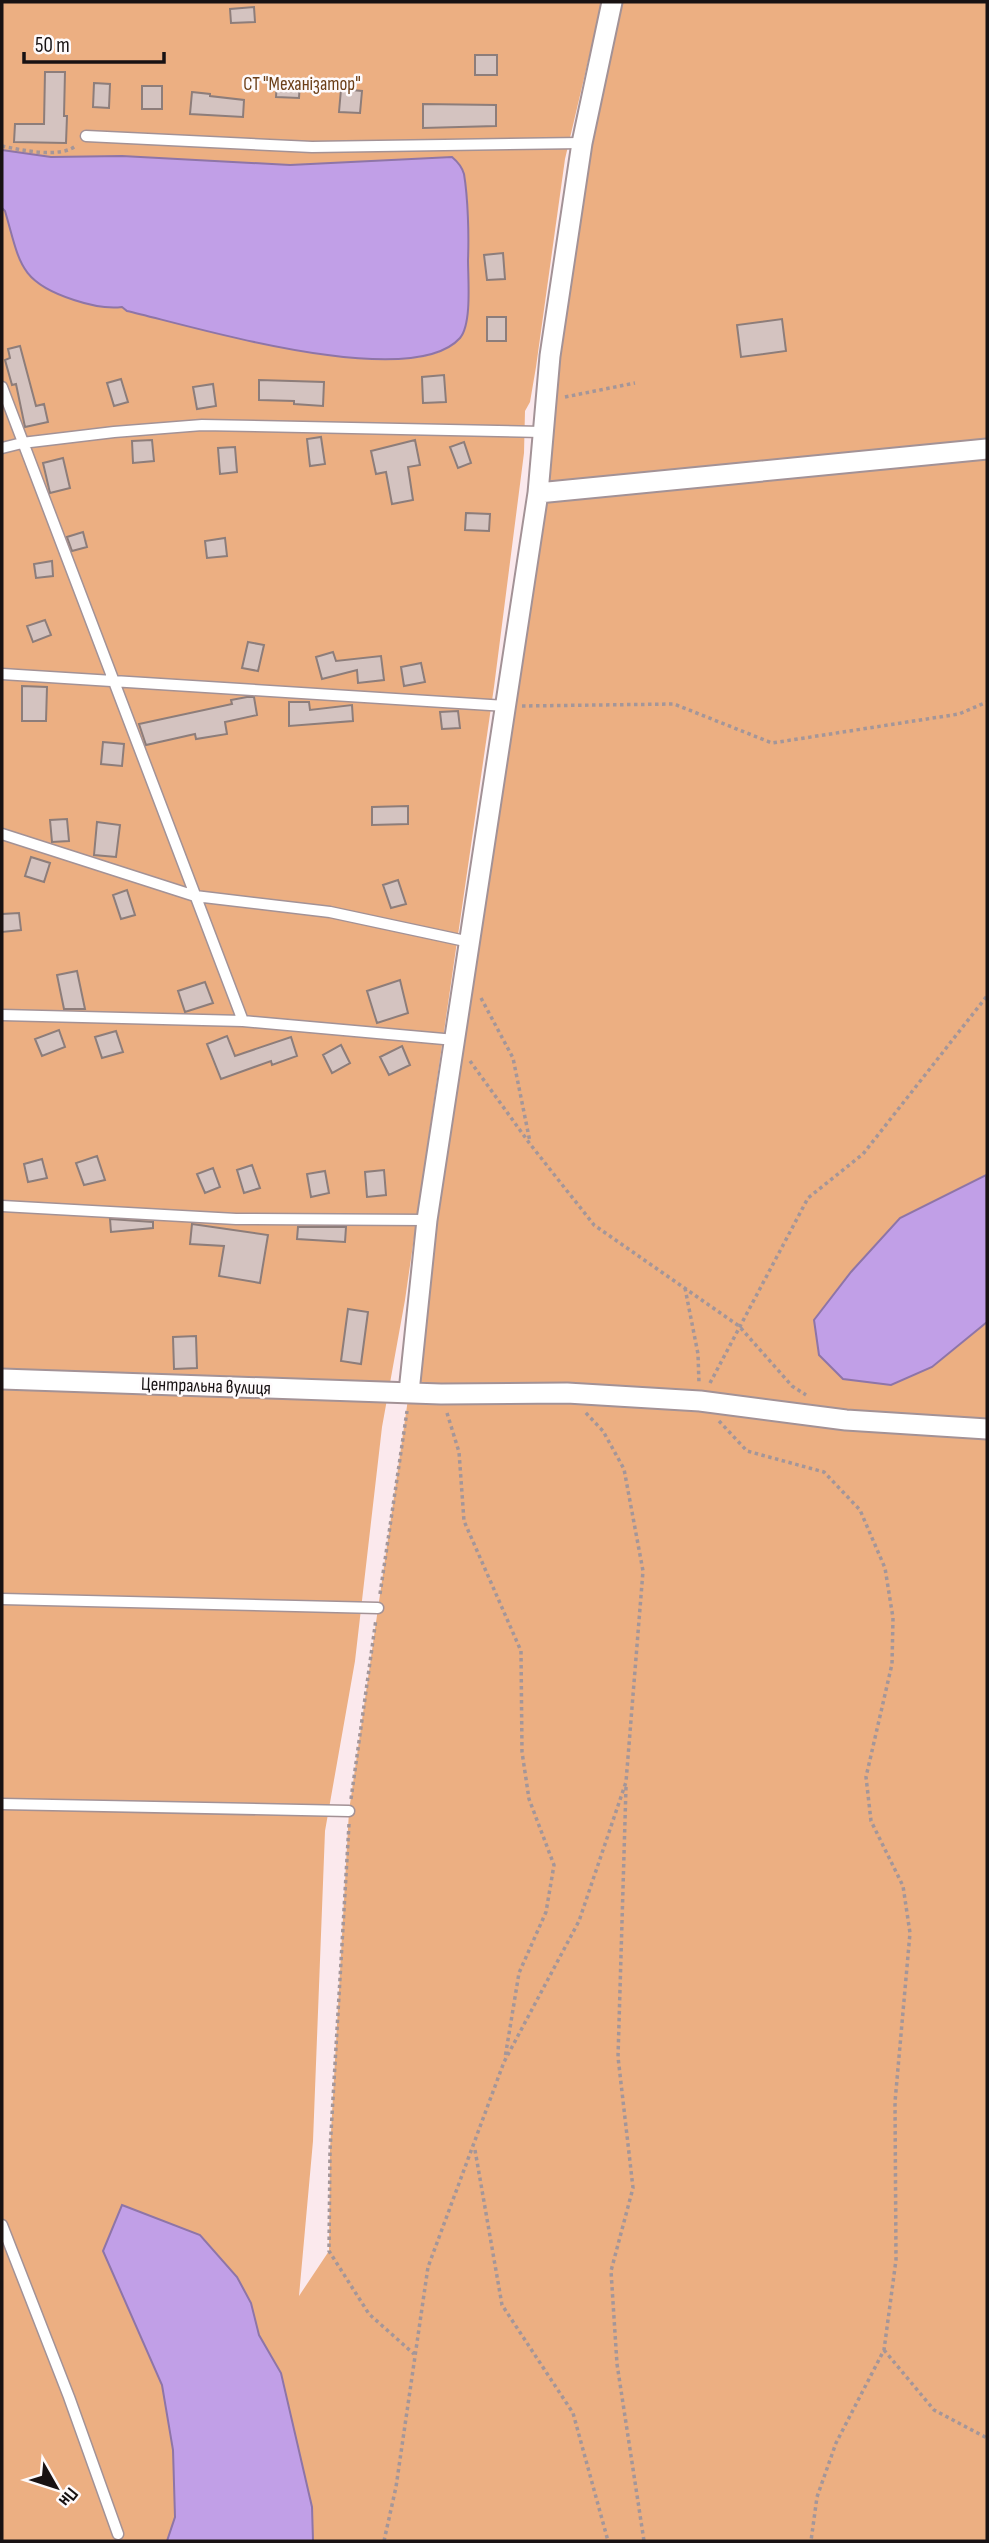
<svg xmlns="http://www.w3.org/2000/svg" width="989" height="2543" font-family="'Sofia Sans Condensed',sans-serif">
	<rect width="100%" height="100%" fill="#fbe9ed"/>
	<path fill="#ecaf82" d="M2,2h600l-37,157 -29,208 -6,35 -5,9 -1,42 -30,234 -89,613 -23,127 -27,234 -30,170 -12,310 -14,155 30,-45 1,-101 19,-339 60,-419 18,-172 185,-1218h375v1174l-87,42 -49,54 -37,48 118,47 55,-45v1219h-674l-1,-34 -31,-134 -22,-38 -8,-32 -148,-52 59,134 11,65 2,67 -8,24h-165v-2333l3,3c15,51 13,71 69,89 15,5 32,9 48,7 58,17 303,91 340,27 10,-15 6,-55 6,-74 1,-26 1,-60 -4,-85 -2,-8 -6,-13 -12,-18l-162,8 -168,-9 -71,1 -49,-7z"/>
	<path fill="#c19fe7" stroke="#8e75a7" stroke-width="2" d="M2,150l49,7 71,-1 168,9 162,-8c6,5 10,10 12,17 4,24 5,61 4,86 0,19 4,64 -8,78 -49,55 -268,-12 -333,-27l-5,-4c-16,2 -33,-2 -48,-7 -56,-18 -54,-38 -69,-89l-3,-3z
		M986,1175l1,147 -55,45 -41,18 -48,-6 -24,-24 -5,-35 37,-48 49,-54z
		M122,2205l78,30 37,42 14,26 8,32 22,38 31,134 1,34h-146l8,-24 -2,-67 -11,-65 -59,-134z"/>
	<path fill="#d4c3c0" stroke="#8d7d7a" stroke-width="2" d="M254,7l1,15 -24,1 -1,-14z
		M475,55h22v20h-22z
		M45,72h20l-1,44h3l-1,27 -52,-1 1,-18h29z
		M277,81l23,1 -1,16 -23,-1z
		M94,83l16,1 -1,24 -16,-1z
		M142,86h20v23h-20z
		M341,89l21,2 -2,22 -21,-1z
		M192,92l18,2v2l34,4 -1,17 -53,-3z
		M423,104l73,1v21l-73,2z
		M503,253l2,26 -18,1 -3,-25z
		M487,317h19v24h-19z
		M782,319l4,32 -45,6 -4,-32z
		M20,346l16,60 8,-2 4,18 -23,5 -9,-43 -4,1 -7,-25 5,-2 -2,-9z
		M444,375l2,27 -23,1 -1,-26z
		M121,379l7,23 -14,4 -7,-23z
		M259,380l65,2 -1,24 -29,-2v-3l-35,-1z
		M213,384l3,22 -19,3 -4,-22z
		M321,437l4,27 -15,2 -3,-27z
		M152,440l2,21 -21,2 -1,-22z
		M415,440l5,25 -12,2 5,33 -21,4 -6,-32 -10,2 -5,-23z
		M464,442l7,21 -13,5 -8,-21z
		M235,447l2,25 -17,2 -2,-26z
		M63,458l7,30 -20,5 -7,-30z
		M466,513l24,1 -1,17 -24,-1z
		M83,532l4,15 -15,4 -5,-14z
		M225,538l2,18 -20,2 -2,-17z
		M52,561l1,15 -17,2 -2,-14z
		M45,620l6,15 -18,7 -6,-16z
		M248,642l16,3 -6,26 -16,-3z
		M333,652l3,9 45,-5 3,24 -26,3 -1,-13 -35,9 -6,-22z
		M421,663l4,19 -21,4 -3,-19z
		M22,686l25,1 -1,34h-24z
		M247,697h7l3,18 -32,7 2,12 -31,5 -1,-5 -49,11 -7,-21 93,-20 -1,-4z
		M289,702h20l1,8 42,-5 1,16 -64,5z
		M458,711l2,17 -18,1 -2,-17z
		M103,742l21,2 -2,22 -21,-2z
		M408,806v18l-36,1v-18z
		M67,819l2,22 -17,1 -2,-22z
		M97,822l23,3 -4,32 -22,-2z
		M31,857l19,6 -6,19 -19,-6z
		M398,880l8,24 -15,4 -8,-23z
		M127,890l8,25 -14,4 -8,-24z
		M19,913l2,17 -19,2v-18z
		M77,971l8,38h-21l-7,-34z
		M400,980l8,33 -31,10 -10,-32z
		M205,982l8,21 -28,9 -7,-21z
		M59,1030l6,17 -23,9 -7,-17z
		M116,1031l7,21 -21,6 -7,-21z
		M227,1036l8,20 56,-19 6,19 -25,9 -1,-4 -50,18 -14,-35z
		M341,1045l9,18 -18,10 -9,-18z
		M402,1046l8,19 -21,10 -9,-18z
		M97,1156l8,24 -21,5 -8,-22z
		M42,1159l5,19 -19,4 -4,-18z
		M252,1165l8,23 -16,5 -7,-23z
		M213,1168l7,19 -15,6 -8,-19z
		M384,1170l2,25 -19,2 -2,-25z
		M325,1171l4,22 -18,4 -4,-23z
		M110,1219l43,3v6l-42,4z
		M192,1224l76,11 -8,48 -41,-7 5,-30 -34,-2z
		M298,1227h48l-1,15 -48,-3z
		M348,1309l20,3 -7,52 -20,-3z
		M196,1336l1,32 -23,1 -1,-32z"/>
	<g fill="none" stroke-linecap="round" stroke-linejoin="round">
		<g stroke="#a39296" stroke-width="13">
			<path id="service" d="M86,136l226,11 270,-4
				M2,387l241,634
				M2,448l20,-5 92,-11 88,-7 340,7
				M2,674l504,32
				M2,834l193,62 135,16 140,30
				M2,1015l241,6 212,19
				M2,1206l234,13 191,1
				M2,1599l376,9
				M2,1804l347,7
				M2,2225l67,172 49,137"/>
		</g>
		<g stroke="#a39296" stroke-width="23">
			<path id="minor" d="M538,493l449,-44
				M2,1379l439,15 126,-1 133,8 146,19 141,9
				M409,1392l18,-172 111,-727 12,-137 32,-213 30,-141"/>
		</g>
		<path stroke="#a49699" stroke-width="3.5" stroke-dasharray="3.5 3.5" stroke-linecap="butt" d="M2,146c19,4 59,13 75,-1
			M565,397l70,-14
			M522,706l152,-2 98,39 187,-29 28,-12
			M481,998l32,60 17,84
			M470,1061l60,83 64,81 145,101 53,60 14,9
			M685,1288l13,66 1,29
			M710,1383l98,-185 55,-44 124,-158
			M447,1413l12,39 5,69 57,130 1,101 7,47 25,66 -8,47 -27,61 -14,85
			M719,1421l28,30 77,21 36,38 25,58 8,50 -1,46 -26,113 5,44 32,65 7,47 -15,169 1,158 -12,90 -48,93 -19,54 -6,44
			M380,1594l27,-183
			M626,1787l-8,270 15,131 -22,83 6,93 27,177
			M351,1799l25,-180
			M349,1824l-19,326 -1,101 40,63 45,40
			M475,2150l27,155 71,108 35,128
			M884,2350l50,60 53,28
			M384,2541l12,-54 32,-220 76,-205 75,-141 47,-139 17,-211 -19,-102 -21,-38 -18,-19"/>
		<use href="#service" stroke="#fff" stroke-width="10"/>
		<use href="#minor" stroke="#fff" stroke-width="19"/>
	</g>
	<g text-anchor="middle" stroke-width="5" stroke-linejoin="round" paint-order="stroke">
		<g font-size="19" fill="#6c3f18" stroke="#fefafb">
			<text x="302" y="90">СТ "Механізатор"</text>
		</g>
		<g font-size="19" fill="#181213" stroke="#fefafb">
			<text transform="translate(206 1385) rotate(2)" y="7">Центральна вулиця</text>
		</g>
	</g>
	<rect width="989" height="2543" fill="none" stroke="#181213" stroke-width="7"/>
	<g transform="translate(56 2487) rotate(129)" stroke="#fefafb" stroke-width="5" paint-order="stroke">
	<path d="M0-5L12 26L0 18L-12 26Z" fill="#181213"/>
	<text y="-10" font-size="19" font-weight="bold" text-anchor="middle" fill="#181213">Пн</text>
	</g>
	<path d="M24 52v10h140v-10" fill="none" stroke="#181213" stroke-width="3.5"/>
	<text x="35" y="52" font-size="21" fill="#181213" stroke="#fefafb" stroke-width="5" paint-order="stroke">50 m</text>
</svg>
